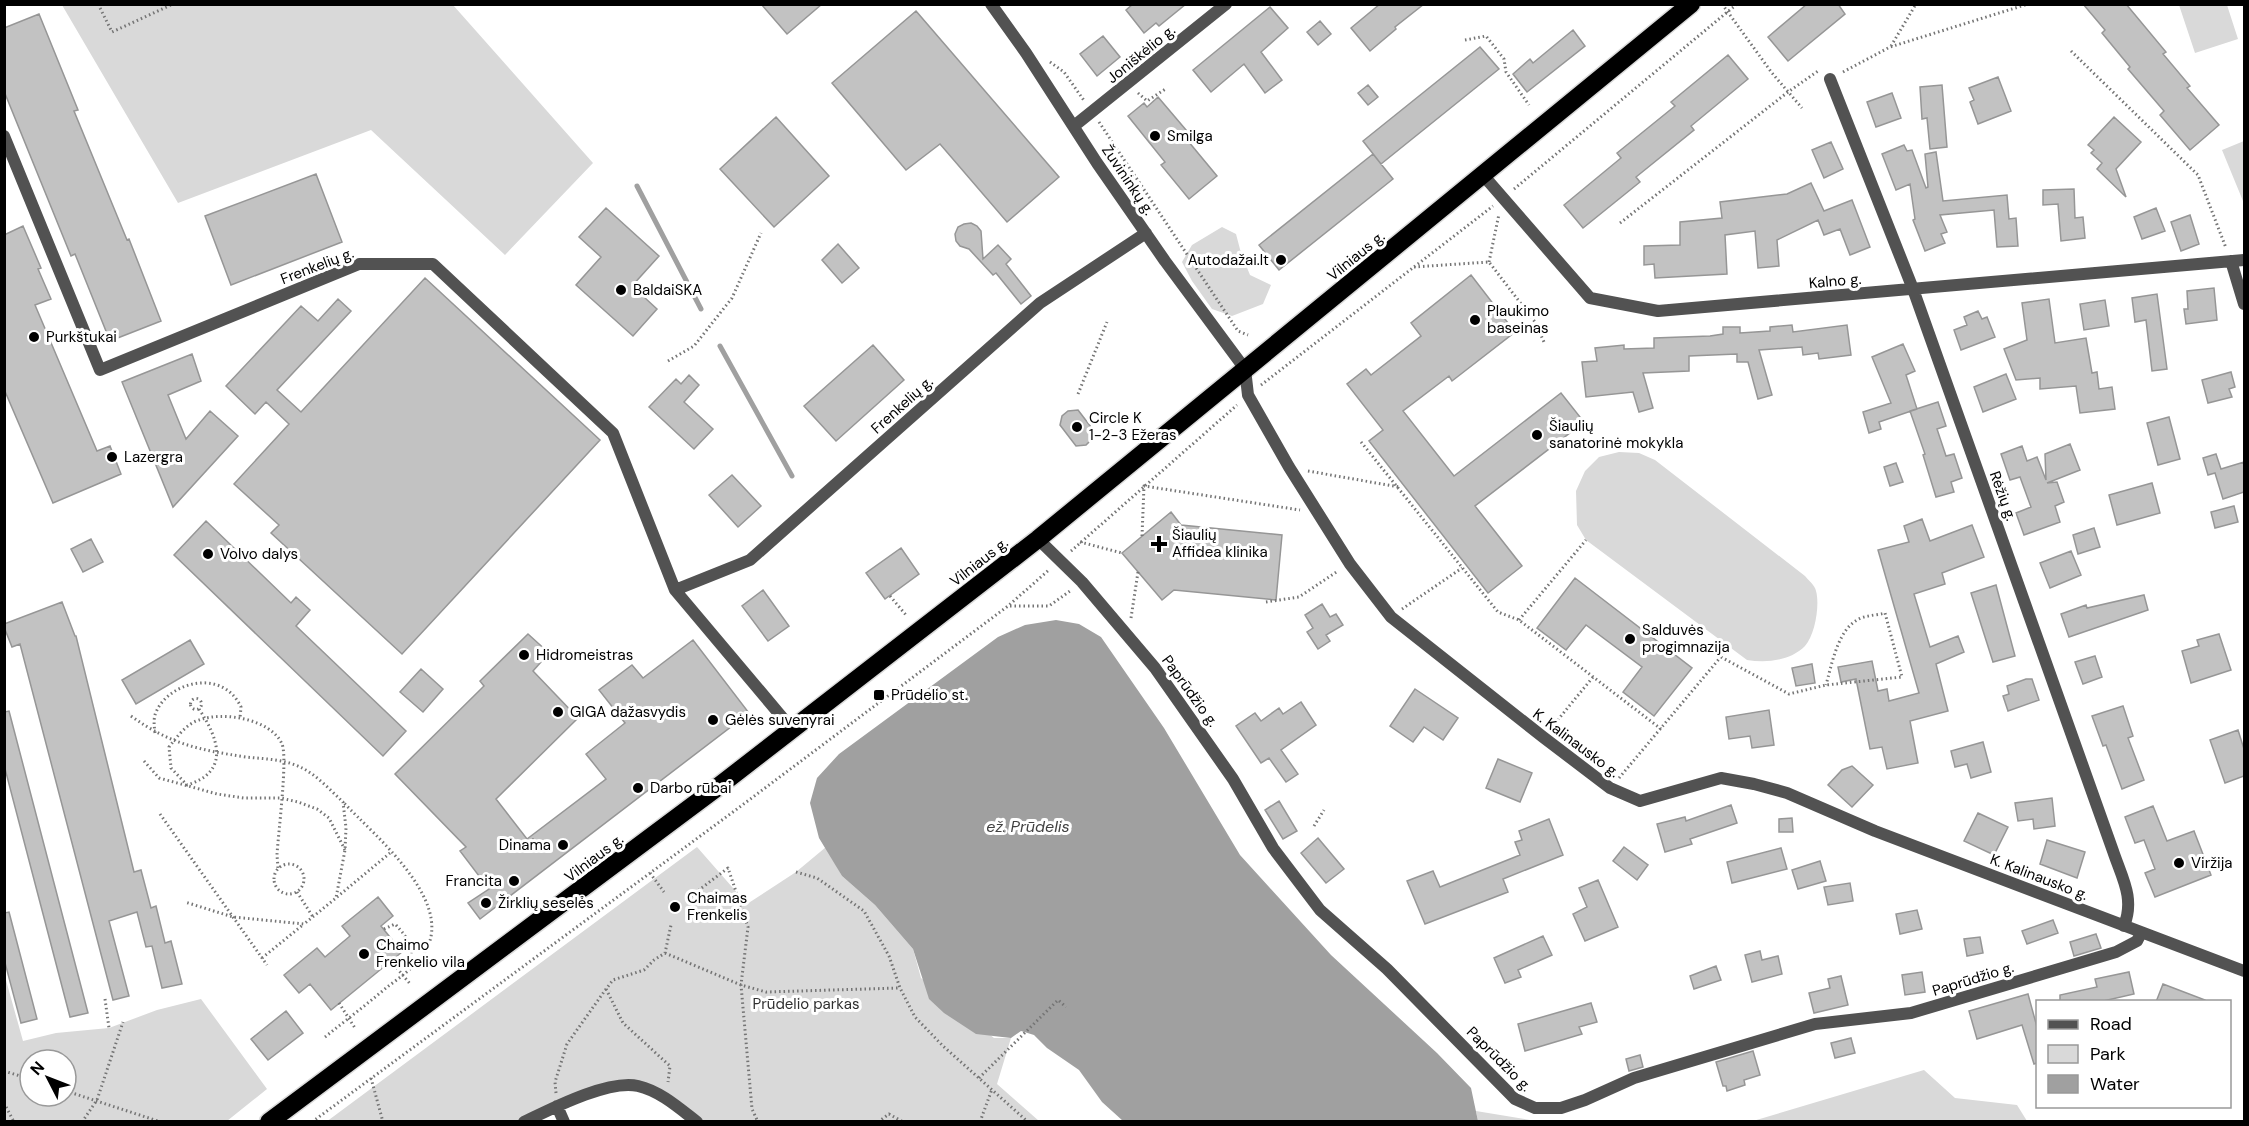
<svg xmlns="http://www.w3.org/2000/svg" width="2249" height="1126" font-family="'DM Sans',sans-serif">
	<rect width="100%" height="100%" fill="#fff"/>
	<path fill="#d9d9d9" fill-rule="evenodd" d="M62,5h391l140,158 -88,92 -134,-125 -193,73z
		M2179,5h48l11,34 -43,14z
		M2244,141v60h-1l-21,-51z
		M1222,227l14,7 5,19 9,22 21,10 -8,19 -31,12 -20,-7 -20,-28 -10,-19 10,-17z
		M1619,452l20,1 16,7 150,116c3,4 10,9 11,15 4,14 -1,44 -11,55 -15,15 -38,17 -58,14l-161,-120 -9,-15 -1,-34 9,-20 14,-14z
		M697,847l50,57 49,-32 30,-25 16,29 33,29 38,44 8,29 73,60h17l-14,46 42,37h-342l-61,-36 -36,4 -76,32 -198,1z
		M4,973l19,68 33,-8 53,-5 48,-18 44,-11 66,90 -40,32h-222zM30,1060h36v36h-36z
		M1924,1070l31,28 62,7 10,16h-274z
		M1476,1111l60,10h-58z"/>
	<path fill="#a0a0a0" d="M1056,620l23,4 22,13 63,91 76,127 91,100 106,98 34,35 7,33h-355l-21,-19 -23,-32 -32,-22 -13,-13 -13,-4 -10,7 -35,-4 -32,-21 -15,-14 -16,-50 -38,-44 -33,-29 -23,-38 -9,-35 7,-25 22,-24 159,-117 27,-12z"/>
	<g fill="none" stroke-linecap="round" stroke-linejoin="round">
		<path stroke="#a0a0a0" stroke-width="5" d="M637,186l64,123
			M720,346l72,130"/>
	</g>
	<path fill="#c2c2c2" stroke="#969696" stroke-width="1.5" d="M761,4h61l-35,30z
		M1133,4h53l-27,22 -3,-3 -12,10 -18,-23z
		M1380,4h44l-29,23 1,2 -26,22 -19,-23z
		M1807,4h31l7,10 -57,47 -20,-24z
		M2083,4h43l40,48 -3,2 27,32 -3,2 32,37 -29,25 -30,-35 4,-4 -36,-42 2,-2 -28,-34 3,-3z
		M1270,7l18,21 -27,24 21,28 -17,13 -21,-29 -33,28 -18,-22z
		M916,11l143,166 -52,45 -67,-78 -34,26 -74,-87z
		M39,14l39,96 -4,1 53,129 2,-1 32,82 -51,20 -35,-87 -4,2 -67,-165v-63z
		M1320,21l11,13 -13,11 -11,-13z
		M1573,30l12,16 -58,46 -14,-18 17,-15 3,4z
		M1103,36l17,21 -23,19 -17,-22z
		M1480,47l19,22 -118,95 -18,-23z
		M1728,55l20,24 -57,47 3,4 -58,47 4,5 -57,46 -19,-23 57,-47 -4,-5 58,-47 -4,-4z
		M1998,77l13,34 -33,13 -8,-22 4,-2 -5,-12z
		M1368,85l10,12 -10,8 -10,-12z
		M1942,85l5,62 -17,2 -3,-31 -5,1 -2,-32z
		M1892,93l9,25 -25,9 -9,-25z
		M1158,97l34,40 -4,4 29,35 -28,23 -28,-34 4,-3 -37,-46 16,-13 3,4z
		M776,117l53,59 -55,51 -54,-58z
		M2114,117l27,25 -25,27 10,28 -29,-28 5,-6 -11,-10 3,-3 -6,-5z
		M1831,142l12,27 -19,9 -12,-28z
		M1904,145l3,6 5,-1 14,38 2,-1 -3,-33 11,-2 7,49 64,-6 2,24 7,-1 2,28 -21,1 -3,-37 -54,5 7,17 -6,2 4,9 -20,8 -12,-31 2,-1 -5,-35 -14,6 -14,-36z
		M1373,154l20,25 -114,91 -20,-25z
		M316,174l26,68 -111,43 -26,-69z
		M1811,183l13,28 28,-11 18,47 -20,8 -10,-26 -16,6 -6,-15 -41,20 2,26 -21,2 -3,-37 -30,4 2,39 -72,4 -1,-14 -10,1v-19l36,-1v-23l42,-4 -2,-16 67,-8z
		M2074,189l1,29 8,-1 2,21 -24,3 -3,-37 -15,1v-15z
		M606,208l53,48 -27,30 25,23 -24,27 -57,-51 25,-28 -22,-20z
		M2156,208l9,23 -23,8 -8,-22z
		M2190,215l9,29 -18,7 -10,-29z
		M971,223l6,3 4,5 2,28 15,-14 13,14 -5,5 25,32 -10,8 -25,-31 -3,2 -24,-26 -9,-3 -4,-5 -1,-7 3,-7 6,-3z
		M23,226l18,42 -3,1 13,30 -16,6 62,146 13,-5 11,28 -68,29 -49,-114v-154z
		M838,244l21,24 -17,15 -20,-23z
		M1471,275l44,57 -63,49 -3,-5 -46,35 51,65 107,-83 23,29 -109,84 47,60 -34,27 -119,-152 14,-11 -36,-46 19,-15 5,6 50,-39 -10,-13z
		M425,278l175,162 -198,214 -131,-121 8,-8 -45,-41 55,-60 -23,-22 -11,12 -29,-28 75,-80 17,15 20,-22 13,12 -74,79 24,22z
		M2214,288l3,32 -31,4 -2,-15h4l-1,-18z
		M2157,294l10,75 -15,2 -6,-51 -11,2 -3,-24z
		M2049,299l6,44 31,-5 6,35 5,-1 2,17 13,-2 3,22 -35,4 -4,-27 -36,3v-11l-24,2 -12,-31 23,-9 -5,-37z
		M2105,300l4,26 -25,4 -4,-26z
		M1978,311l4,8 5,-2 8,20 -34,13 -7,-20 13,-5 -3,-8z
		M1792,325l1,7 54,-7 4,30 -32,4 -1,-6 -15,2 -1,-8 -43,3 13,45 -14,4 -10,-37h-11v-8l-48,2v15l-46,2 10,35 -14,4 -6,-20 -47,5 -4,-35 15,-1 -2,-13 29,-3v4l30,-1v-10l56,-2 13,-2v-7h17v6l30,-2v-4z
		M1903,344l12,27 -9,4 11,34 -38,13 2,7 -12,4 -6,-21 28,-9 -19,-46z
		M873,345l31,35 -68,61 -32,-35z
		M192,354l9,27 -33,14 18,44 24,-28 28,25 -65,71 -51,-125z
		M2231,372l4,15 -6,2 3,8 -24,6 -6,-23z
		M2006,374l10,25 -33,13 -9,-25z
		M689,375l10,10 -15,17 29,27 -19,20 -45,-42 27,-28 5,5z
		M1938,402l8,24 -9,3 9,27 8,-2 8,24 -11,4 3,10 -18,5 -13,-42 2,-1 -15,-43z
		M1078,410l16,21 -3,9 -5,5 -10,1 -16,-21 2,-9 6,-5z
		M2169,417l11,42 -22,6 -11,-42z
		M2070,444l10,26 -33,13 10,-1 7,20 -9,4 5,16 -36,13 -8,-22 15,-6 -11,-30 -10,3 -9,-26 21,-8 5,15 10,-4 9,23 -1,-26z
		M2216,454l5,15 23,-7v30l-21,7 -8,-26 -7,2 -5,-17z
		M1896,463l7,19 -13,4 -6,-19z
		M732,475l29,31 -23,21 -29,-32z
		M2152,483l8,30 -43,12 -8,-30z
		M2234,506l4,16 -23,6 -4,-16z
		M1171,512l10,13 101,10 -6,65 -102,-10 -12,10 -40,-47z
		M1922,519l8,22 42,-16 12,32 -42,16 3,11 -31,10 16,53 28,-11 6,16 -28,12 12,47 -38,10 8,42 -31,6 -5,-22 -12,2 -14,-70 -15,3 -3,-15 34,-6 6,30 9,-2 2,12 30,-8 -41,-143 31,-8 -5,-16z
		M206,521l85,82 5,-6 14,13 -14,16 110,105 -23,25 -209,-201z
		M2094,528l6,19 -22,7 -5,-19z
		M91,539l12,23 -20,10 -12,-23z
		M901,548l18,26 -34,25 -19,-26z
		M2071,551l10,24 -31,13 -10,-25z
		M1575,578l117,90 -38,48 -31,-24 19,-25 -56,-42 -20,25 -29,-22z
		M1996,585l19,71 -22,6 -22,-69z
		M763,590l26,36 -21,15 -26,-35z
		M2144,595l4,15 -79,27 -8,-23 25,-9 1,3z
		M62,602l13,34h1l58,236 7,-2 10,38 5,-2 9,37 6,-2 11,43 -20,4 -10,-42 -6,1 -9,-35 -28,9 20,75 -16,4 -93,-356 -8,3 -8,-20v-3z
		M1322,604l8,13 6,-3 7,11 -17,10 4,6 -12,8 -11,-17 6,-4 -8,-13z
		M528,634l21,19 -16,18 45,47 -82,81 31,40 79,-60 -20,-25 39,-31 -26,-33 33,-25 11,13 50,-38 56,73 -269,206 -12,-16 21,-14 -29,-38 6,-4 -71,-73 89,-88 -4,-5z
		M2219,634l12,36 -40,13 -9,-32 17,-5 -2,-6z
		M190,640l14,24 -68,40 -14,-24z
		M2095,656l7,21 -19,7 -8,-22z
		M1812,664l3,19 -19,3 -4,-18z
		M421,669l22,20 -20,23 -23,-20z
		M2026,679h6l7,21 -31,11 -5,-15 6,-2 -2,-8z
		M1415,689l43,29 -15,22 -19,-13 -11,15 -23,-16z
		M1301,702l15,23 -35,25 17,24 -12,8 -17,-24 -8,5 -25,-37 19,-13 6,8 18,-13 4,6z
		M2123,706l10,30 -5,2 16,42 -22,9 -16,-44 -3,1 -11,-30z
		M1769,710l5,35 -22,3 -2,-12 -21,3 -3,-22z
		M9,711l79,302 -18,4 -66,-252v-53z
		M2238,730l6,19v27l-19,7 -15,-43z
		M1983,742l8,30 -20,6 -4,-14 -12,3 -4,-16z
		M1498,759l34,14 -12,29 -34,-14z
		M1852,766l21,19 -21,22 -24,-22 14,-15z
		M2052,798l3,28 -21,3 -1,-10 -15,2 -3,-18z
		M1279,801l18,30 -14,8 -18,-29z
		M1731,805l6,18 -47,16 2,5 -27,8 -8,-28 28,-7 1,4z
		M2153,806l14,35 27,-10 17,44 -56,22 -10,-24 10,-4 -11,-29 -9,3 -10,-26z
		M1978,813l30,14 -14,28 -30,-14z
		M1792,818l1,14h-14v-13z
		M1549,819l14,36 -60,24 5,13 -83,32 -18,-43 26,-10 7,16 80,-32 -5,-13 7,-2 -3,-9z
		M1318,838l26,31 -18,14 -25,-30z
		M2047,840l38,12 -8,26 -37,-14z
		M1624,847l24,18 -11,15 -24,-19z
		M1781,848l6,21 -55,14 -5,-21z
		M1820,861l6,20 -28,8 -6,-19z
		M1598,880l20,47 -33,14 -12,-27 14,-7 -8,-19z
		M1850,883l3,18 -25,4 -4,-18z
		M378,897l15,19 -12,10 21,26 -71,58 -21,-26 -11,9 -15,-18 33,-27 8,9 25,-21 -8,-10z
		M1917,910l5,19 -22,5 -4,-20z
		M9,912l28,107 -16,4 -17,-64v-46z
		M2053,920l5,13 -31,11 -5,-13z
		M2096,934l5,14 -27,8 -4,-14z
		M1543,936l9,19 -34,15 3,7 -16,6 -11,-25z
		M1980,937l3,16 -16,3 -3,-17z
		M1760,951l2,9 16,-4 4,18 -30,8 -7,-27z
		M1716,966l5,14 -27,9 -4,-13z
		M1922,972l3,20 -20,3 -3,-20z
		M2129,972l5,22 -35,8h-39v-7l37,-8 -2,-8z
		M1841,976l7,29 -34,8 -5,-20 21,-5 -2,-9z
		M2163,984l42,16v2h-49z
		M2028,994l9,33v36l-3,1 -12,-39 -45,14 -8,-28z
		M1591,1003l6,19 -18,5 3,7 -57,17 -7,-27z
		M286,1011l17,22 -35,27 -17,-21z
		M1851,1038l4,15 -20,5 -4,-15z
		M1753,1051l7,24 -16,5 1,5 -18,6 -1,-5h-3l-7,-24z
		M1640,1055l3,12 -14,4 -3,-12z"/>
	<g fill="none" stroke-linecap="round" stroke-linejoin="round">
		<g stroke="#dbdbdb" stroke-width="21">
			<path id="highway" d="M269,1122l450,-336 319,-247 653,-535"/>
		</g>
		<path stroke="#747474" stroke-width="3" stroke-dasharray="1.5 3" stroke-linecap="butt" d="M98,4l14,28 61,-28
			M1722,4l50,69 30,35
			M1465,40l21,-4 18,23 2,13 23,33
			M1891,46l25,-42
			M2071,51l127,124 28,73
			M1050,62l14,10 21,30
			M1843,72l47,-25 138,-43
			M1138,93l9,8 20,-13
			M1099,122l139,209 10,4
			M1514,189l223,-185
			M1620,223l168,-131 30,-21
			M1489,262l10,-48
			M1414,267l75,-5 46,60 9,20
			M668,361l26,-15 38,-48 29,-65
			M1261,385l232,-179
			M1078,394l29,-72
			M1361,442l137,170 21,8 142,109
			M1308,471l91,16
			M1142,536l2,-50 156,24
			M1080,542l42,11
			M1071,551l166,-146
			M890,596l16,19
			M1266,602l33,-5 39,-26
			M1010,606h39l21,-15
			M1402,609l60,-41
			M1131,618l7,-46
			M1519,620l67,-80
			M1721,657l68,37 37,-9 76,-8 -17,-64c-7,2 -16,2 -24,5 -23,9 -29,46 -35,67
			M190.5 704a5.5 5.5 0 1 1 11 0a5.5 5.5 0 1 1-11 0Z
			M199,709c20,30 31,63 -12,76l-16,-17 -2,-21c8,-10 17,-23 30,-27 24,-9 72,-1 83,24 6,14 -4,91 -5,111l1,13
			M131,716c39,28 68,34 115,41 18,2 37,2 54,10 16,7 30,23 43,35l3,26 -1,22 -9,48 -32,26 -71,-7 -48,-15
			M1552,727l41,-50
			M155,733c-1,-8 -2,-16 2,-23 11,-22 43,-34 65,-23 9,4 15,12 19,20l-1,11
			M144,761l15,17 33,9 25,7 27,4h37l17,4 19,7 12,9 16,32
			M1619,778l111,-132
			M160,814l107,151
			M1314,826l10,-16
			M530,843l4,-4
			M274 879a15 15 0 1 1 30 0a15 15 0 1 1-30 0Z
			M796,872l21,6 47,33 25,45 11,32 15,29 28,29 85,76
			M650,873l14,19
			M474,881l7,-2
			M297,892l16,25
			M691,896l37,-28 20,59 -7,58 11,124 6,13
			M337,897l53,-44
			M384,929l11,-5c14,15 17,21 17,41
			M665,953l76,32 25,7 133,-4
			M262,958l42,-34
			M391,961l20,24
			M606,989l17,34 47,43 -2,16
			M105,999l4,29
			M339,1003l16,25
			M325,1037c20,-16 41,-32 61,-49 13,-10 31,-22 40,-38 28,-50 -52,-115 -82,-147
			M4,1071l26,8
			M371,1078l12,44
			M979,1078l79,-78 8,7
			M66,1091l95,31
			M556,1093l-1,-11 12,-38 39,-55 7,-9 31,-10 10,-10 11,-7 6,-28
			M4,1103l10,19
			M82,1122l15,-22 26,-78
			M312,1122l425,-313 271,-203 42,-37
			M878,1122l11,-8 14,8
			M980,1122l12,-33"/>
		<path stroke="#525252" stroke-width="12" d="M991,4l35,49 71,110 68,98 80,108 3,26 41,72 61,97 41,53 152,120 67,51 30,13 81,-23 33,6 33,9 88,38 369,140
			M1830,79l83,210 200,562c9,27 22,47 11,75
			M1074,126l152,-122
			M4,136l96,234 259,-106h74l180,169 62,157 117,139
			M1483,175l107,123 68,13 586,-51
			M2231,261l13,43
			M1038,539l44,43 73,86 78,111 40,69 47,62 67,59 128,130 20,9h26l24,-8 49,-22 181,-54 96,-11 205,-61 21,-11 4,-8
			M675,590l75,-30 290,-257 106,-70
			M557,1106l7,16
			M524,1122c27,-13 85,-43 114,-36 22,5 41,22 59,36"/>
		<use href="#highway" stroke="#000" stroke-width="18"/>
	</g>
	<g fill="#000" stroke="#fff" stroke-width="2">
		<circle cx="1155" cy="136" r="6"/>
		<circle cx="1281" cy="260" r="6"/>
		<circle cx="621" cy="290" r="6"/>
		<circle cx="1475" cy="320" r="6"/>
		<circle cx="34" cy="337" r="6"/>
		<circle cx="1077" cy="427" r="6"/>
		<circle cx="1537" cy="435" r="6"/>
		<circle cx="112" cy="457" r="6"/>
		<path d="M1156 535h6v6h6v6h-6v6h-6v-6h-6v-6h6z"/>
		<circle cx="208" cy="554" r="6"/>
		<circle cx="1630" cy="639" r="6"/>
		<circle cx="524" cy="655" r="6"/>
		<rect x="873" y="689" width="12" height="12" rx="3"/>
		<circle cx="558" cy="712" r="6"/>
		<circle cx="713" cy="720" r="6"/>
		<circle cx="638" cy="788" r="6"/>
		<circle cx="563" cy="845" r="6"/>
		<circle cx="2179" cy="863" r="6"/>
		<circle cx="514" cy="881" r="6"/>
		<circle cx="486" cy="903" r="6"/>
		<circle cx="675" cy="907" r="6"/>
		<circle cx="364" cy="954" r="6"/>
	</g>
	<g text-anchor="middle" stroke-width="6" stroke-linejoin="round" paint-order="stroke">
		<g font-size="15" fill="#000" stroke="#fff">
			<text transform="translate(1141 54) rotate(-39)" y="5">Joniškėlio g.</text>
			<text transform="translate(1128 180) rotate(56)" y="5">Žuvininkų g.</text>
			<text transform="translate(1356 256) rotate(-39)" y="5">Vilniaus g.</text>
			<text transform="translate(317 266) rotate(-21)" y="5">Frenkelių g.</text>
			<text transform="translate(1835 281) rotate(-5)" y="5">Kalno g.</text>
			<text transform="translate(902 405) rotate(-42)" y="5">Frenkelių g.</text>
			<text transform="translate(2003 496) rotate(70)" y="5">Rėžių g.</text>
			<text transform="translate(979 562) rotate(-38)" y="5">Vilniaus g.</text>
			<text transform="translate(1190 691) rotate(54)" y="5">Paprūdžio g.</text>
			<text transform="translate(1576 743) rotate(37)" y="5">K. Kalinausko g.</text>
			<text transform="translate(594 858) rotate(-37)" y="5">Vilniaus g.</text>
			<text transform="translate(2039 877) rotate(21)" y="5">K. Kalinausko g.</text>
			<text transform="translate(1973 979) rotate(-17)" y="5">Paprūdžio g.</text>
			<text transform="translate(1499 1059) rotate(45)" y="5">Paprūdžio g.</text>
		</g>
		<g font-size="15" fill="#000" stroke="#fff" text-anchor="start">
			<text x="1167" y="141">Smilga</text>
			<text x="1269" y="265" text-anchor="end">Autodažai.lt</text>
			<text x="633" y="295">BaldaiSKA</text>
			<text x="1487" y="316">Plaukimo<tspan x="1487" dy="17">baseinas</tspan></text>
			<text x="46" y="342">Purkštukai</text>
			<text x="1089" y="423">Circle K<tspan x="1089" dy="17">1-2-3 Ežeras</tspan></text>
			<text x="1549" y="431">Šiaulių<tspan x="1549" dy="17">sanatorinė mokykla</tspan></text>
			<text x="124" y="462">Lazergra</text>
			<text x="1172" y="540">Šiaulių<tspan x="1172" dy="17">Affidea klinika</tspan></text>
			<text x="220" y="559">Volvo dalys</text>
			<text x="1642" y="635">Salduvės<tspan x="1642" dy="17">progimnazija</tspan></text>
			<text x="536" y="660">Hidromeistras</text>
			<text x="891" y="700">Prūdelio st.</text>
			<text x="570" y="717">GIGA dažasvydis</text>
			<text x="725" y="725">Gėlės suvenyrai</text>
			<text x="650" y="793">Darbo rūbai</text>
			<text x="551" y="850" text-anchor="end">Dinama</text>
			<text x="2191" y="868">Viržija</text>
			<text x="502" y="886" text-anchor="end">Francita</text>
			<text x="687" y="903">Chaimas<tspan x="687" dy="17">Frenkelis</tspan></text>
			<text x="498" y="908">Žirklių seselės</text>
			<text x="376" y="950">Chaimo<tspan x="376" dy="17">Frenkelio vila</tspan></text>
		</g>
		<g font-size="15" fill="#303030" stroke="#fff">
			<text x="806" y="1009">Prūdelio parkas</text>
		</g>
		<g font-size="16" font-style="italic" fill="#414141" stroke="#fff">
			<text x="1028" y="832">ež. Prūdelis</text>
		</g>
	</g>
	<rect width="2249" height="1126" fill="none" stroke="#000000" stroke-width="12"/>
	<rect x="2036" y="1000" width="195" height="108" fill="#ffffff" stroke="#999999" stroke-width="1.5"/>
	<rect x="2048" y="1020" width="30" height="9" fill="#525252" stroke="#999999" stroke-width="1.5"/>
	<text x="2090" y="1030" font-size="18" fill="#000000">Road</text>
	<rect x="2048" y="1045" width="30" height="18" fill="#d9d9d9" stroke="#999999" stroke-width="1.5"/>
	<text x="2090" y="1060" font-size="18" fill="#000000">Park</text>
	<rect x="2048" y="1075" width="30" height="18" fill="#a0a0a0" stroke="#999999" stroke-width="1.5"/>
	<text x="2090" y="1090" font-size="18" fill="#000000">Water</text>
	<g transform="translate(48 1078) rotate(312)"><circle r="28" fill="#ffffff" stroke="#999999" stroke-width="1.5"/>
	<path d="M0-4.5L10 22L0 15L-10 22Z" fill="#000000"/>
	<text y="-9" font-size="16" font-weight="bold" text-anchor="middle" fill="#000000">N</text>
	</g>
</svg>
